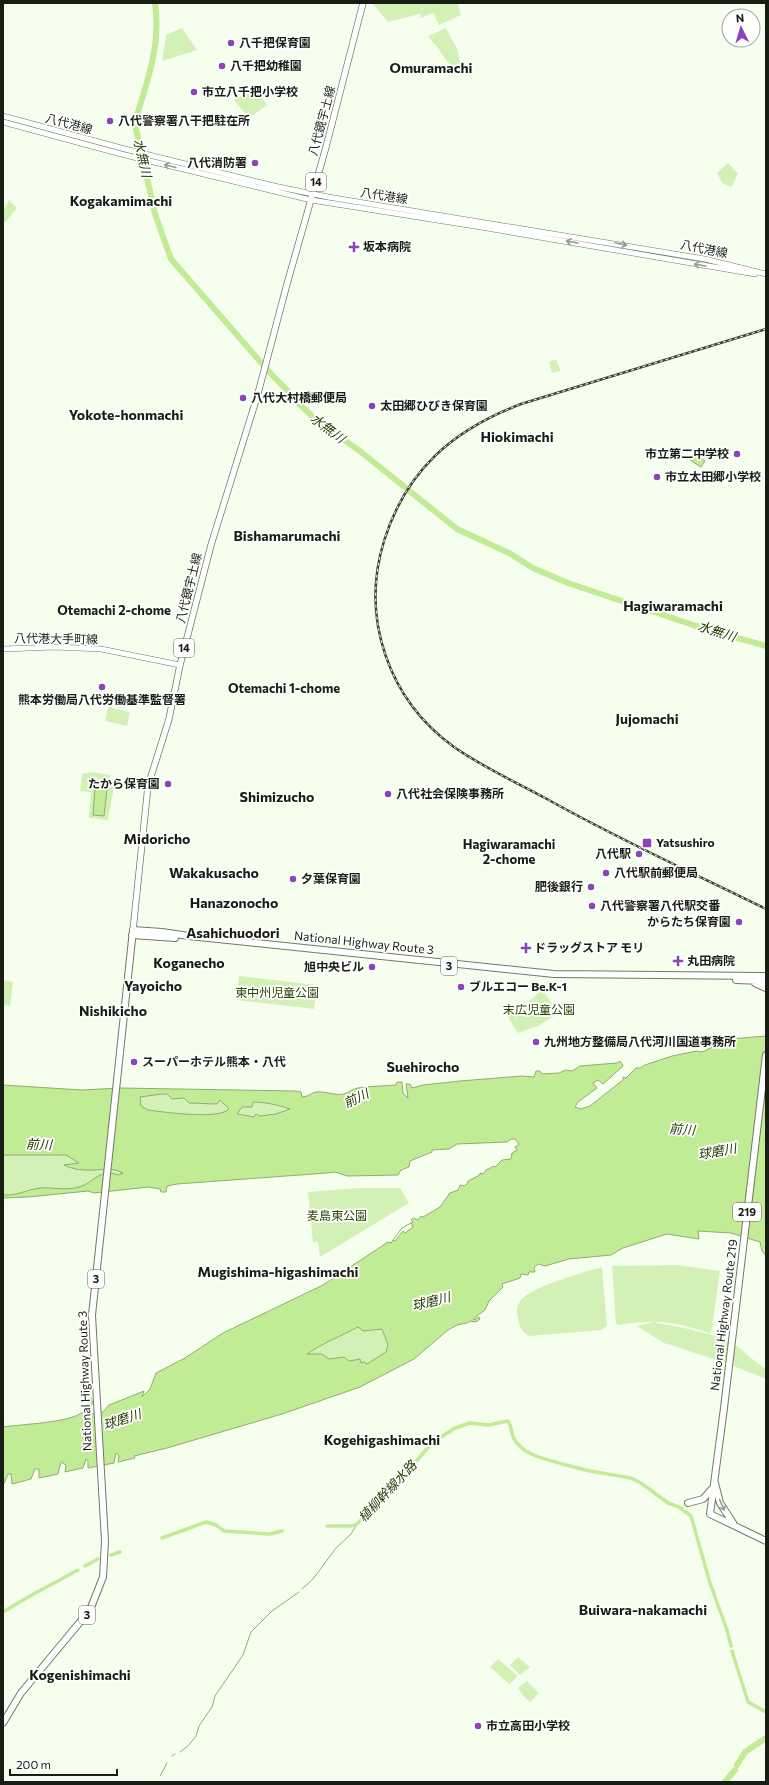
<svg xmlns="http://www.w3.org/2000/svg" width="769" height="1785" font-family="Commissioner,'Noto Sans JP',sans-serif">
	<rect width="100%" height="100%" fill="#f6ffee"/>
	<path fill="#d3f1b6" d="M372,3h89l-3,1 3,11 -22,10 -6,-12 -12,5 -1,-4 -32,8z
		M182,28l15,22 -35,11 4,-26z
		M446,28l11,21 4,16c-12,5 -17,-9 -23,-17 -3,-4 -7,-7 -10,-12z
		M255,88l12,17 -18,13 -15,-18z
		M728,163l10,10 -6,14 -10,-4 -5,-10z
		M9,200l8,8 -12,15c-5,-8 0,-15 4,-23z
		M556,359l5,12 -9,2 -3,-11z
		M108,707l22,5 -3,14 -22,-5z
		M91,772l19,3v5l5,1 -7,39 -19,-2 2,-26 -11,-1 2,-17z
		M239,976l78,9 -3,24 -78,-9z
		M3,980l10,2 -3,24 -7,-1z
		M542,990l14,19 1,5 -19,12 -20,7 -12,-19 21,-11z
		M120,1088l164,4 8,10 19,11 -117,9 -145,-33 41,2z
		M3,1136l115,23 33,30 -3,-2 -54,6 -6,-2 -60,6 -25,1z
		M359,1188h41l9,15 -89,54 -2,-15h-5l-5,-50z
		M677,1265l43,6 -9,63c-36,-13 -55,-15 -93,-9l-2,-2 -4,-57z
		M602,1267l5,59 -6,4 -72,6c-7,-4 -9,-8 -11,-17 -1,-6 -2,-12 2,-18 10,-14 64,-29 82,-34z
		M654,1322c23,5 64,11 83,24 10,8 18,16 29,23v10l-40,-16 -62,-20 -27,-17z
		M359,1327l4,4 19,-2 6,16 -1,7 -20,12 -6,-1 -2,-4 -10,2 -5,-4 -15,3 -22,-6c16,-11 34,-18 52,-27z
		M518,1657l12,10 -10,8 -10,-10z
		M498,1659l20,17 -9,8 -19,-17z
		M527,1681l12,12 -9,9 -5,-4 -7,-10z"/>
	<path fill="#c2eb96" stroke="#8fae6f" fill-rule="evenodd" d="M694,453l11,8 -4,6 -11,-7z
		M95,788l12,1 -3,27 -11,-1z
		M766,1036v220l-4,-5 -2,-9 -29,-9 -33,-2 1,8 -32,-5 -44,14 -12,7 -42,4 -24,7 -7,-2 -4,4 1,4h-6l-1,3 -7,-1 -1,4 -18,6 1,3 -14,14 -4,9 -12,9 1,1 5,-3 1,2 -4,3 -6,-1 -3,2 -10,2 -9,5 -34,29 -54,28 -78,27 -115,34 -33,8 1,2 -17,4 1,-7 -3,-2 -2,10 -26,5v-7l-2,-2 -3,9 -18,4 1,-7 -5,-3 -3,12 -19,4v-9h-4l-4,10 -19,5 -1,-10h-3l-5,12v-59c19,-3 66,-4 80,-15 4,-3 5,-10 8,-14l2,5 -7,12 17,-3 6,-7 35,-14 -2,6 8,-8 6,-16 29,-15 38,-25 100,-48 65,-43 3,1 2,-3 2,1 8,-10 2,2 8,-6 -2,-4 2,-1 -2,-2 3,-2 4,2 3,-4 2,1 17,-10 10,-14 8,-3 2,-5 4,1 3,-2 1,-3 12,-6v-2l3,1 4,-5h2l4,-3 2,1 7,-7 9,-1 1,-6 5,-3 -2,-3 4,-3 -4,-5h-4l-4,3 -50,2 -8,5 -17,1v2l-22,9 -1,6 -8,3 -3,5 -51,1 -12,-4 -8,1 -150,11 -10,2 -1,6h-5l-1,-3 -12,-2 -54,6 -6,-2 -60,6 -25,1v-3c14,1 23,-5 36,-7 14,-1 26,3 40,-1 15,-4 20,-19 39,-12l5,-2c-13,-7 -24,-2 -38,-3 -7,0 -15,-2 -21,-5l15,-2 -13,-8h-63v-70l79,5 38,-2 175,3 6,1 1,5c6,0 9,-4 14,-5 11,-1 18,4 28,2 4,-1 8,-5 14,-6 13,-2 25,-2 38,-3l1,-3h5l1,11 5,5 -2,-14h4l2,4 11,-3 37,-4 62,-5 12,1 2,-6h4l2,3 17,-1 7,-3 6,1 8,-5 37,-3 3,-2 3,5 -20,18 -5,-4 -5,3 4,5 -19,14 -3,5 6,2 9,-3 33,-26v-3l3,1 10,-10h4l5,-3 27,-9 25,-5 5,1 28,-13zM162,1094h5l5,5 12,-1 5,5c10,0 18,1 28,1l3,-4 9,9c-10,11 -66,3 -81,1l-7,-4 -1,-9zM253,1102c11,0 26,3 37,7l-14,5 -16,2 -4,-2 -2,3 -17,-3 5,-7h10zM358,1327l5,4 19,-2 6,16 -2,7 -19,12 -3,-2 -3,1 -1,-4 -11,2 -5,-4 -15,2 -7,-5h-15c16,-11 34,-18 51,-27z"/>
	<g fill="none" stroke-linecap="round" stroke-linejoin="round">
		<path stroke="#8fae6f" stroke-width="1" d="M393,1240l9,-12 9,-5
			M302,1589l11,-10 23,-31 15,-14 6,-10
			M180,1752l8,-6 8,-10 3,-10 13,-19 3,-11 28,-41 8,-23 21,-21 27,-19
			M172,1756l3,-2
			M160,1776l7,-13"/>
		<path stroke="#c2eb96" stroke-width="3.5" d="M562,1464l28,7 41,7 10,5 27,20 11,4 12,9 19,67 17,47 4,16
			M327,1526h25l5,-2 48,-50 27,-31 23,-15 15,-5 18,2 20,-4c4,5 3,12 6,18 10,16 28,19 45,24
			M162,1538l44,-16 10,3 8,6 46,3 12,-3
			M111,1555l9,-3
			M85,1566l13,-7
			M3,1612l27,-16 48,-26
			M732,1651l16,51 18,10"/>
		<path stroke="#c2eb96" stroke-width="6" d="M155,3c6,40 -7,77 -19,115v11l19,85 16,45 100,115 19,19 3,5 22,21 46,33 96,77 52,24 24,15 35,15 128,43 70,20
			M737,1765l8,-13 21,-14
			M725,1782l10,-12"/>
		<g stroke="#6f7b63" stroke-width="6">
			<path id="secondary" d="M3,116l118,32 153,38 54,11 377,62 61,15
				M3,122l118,32 190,46 170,27 274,47
				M3,649l52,-2 46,2 79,16"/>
		</g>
		<g stroke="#6f7b63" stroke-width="7">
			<path id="primary" d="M133,930l15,-144 21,-67 11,-54 31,-120 46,-148 30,-113 39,-137 37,-144"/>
		</g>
		<g stroke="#6f7b63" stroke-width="8">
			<path id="highway" d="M132,935l43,3
				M736,980l30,1
				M755,983l11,5
				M766,1055l-42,353 -14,106 56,27
				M715,1483l5,20 13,20
				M688,1503l15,-4 9,-10
				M3,1723l18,-30 69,-83 13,-33 2,-36 -13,-226 41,-385 29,2 27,4 365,38 212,2"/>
		</g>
		<use href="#secondary" stroke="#fff" stroke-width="5"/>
		<use href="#primary" stroke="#fff" stroke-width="5.5"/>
		<use href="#highway" stroke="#fff" stroke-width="6"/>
		<g stroke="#3b4136" stroke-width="2.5">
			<path id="rail" d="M766,329l-245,75c-68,26 -115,66 -137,137 -24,78 5,159 70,206 30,21 62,35 93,52 71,40 146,74 219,110"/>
		</g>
		<use href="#rail" stroke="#fff" stroke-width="1" stroke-dasharray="3" stroke-linecap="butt"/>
	</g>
	<defs><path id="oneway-shaft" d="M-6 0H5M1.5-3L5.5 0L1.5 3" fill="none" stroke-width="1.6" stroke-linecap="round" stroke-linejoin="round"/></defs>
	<g stroke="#989a96">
		<use href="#oneway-shaft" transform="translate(170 166) rotate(-166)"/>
		<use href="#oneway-shaft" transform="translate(572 242) rotate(-170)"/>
		<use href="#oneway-shaft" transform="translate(621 244) rotate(10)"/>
		<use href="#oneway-shaft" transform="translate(700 265) rotate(-171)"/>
		<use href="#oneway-shaft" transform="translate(722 1505) rotate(66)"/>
	</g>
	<g fill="#8a44b7" stroke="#fff" stroke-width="1.5">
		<circle cx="231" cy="43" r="4"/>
		<circle cx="222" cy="66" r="4"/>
		<circle cx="194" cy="92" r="4"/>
		<circle cx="110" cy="121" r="4"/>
		<circle cx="255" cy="163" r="4"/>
		<path d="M352 241h4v4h4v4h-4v4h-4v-4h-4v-4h4z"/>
		<circle cx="243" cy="398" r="4"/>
		<circle cx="372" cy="406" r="4"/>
		<circle cx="737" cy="454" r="4"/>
		<circle cx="657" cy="477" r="4"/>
		<circle cx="102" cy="687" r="4"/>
		<circle cx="168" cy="784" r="4"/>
		<circle cx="388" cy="794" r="4"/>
		<rect x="642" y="838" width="10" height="10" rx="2"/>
		<circle cx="639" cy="854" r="4"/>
		<circle cx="606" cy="873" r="4"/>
		<circle cx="293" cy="879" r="4"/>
		<circle cx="591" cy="887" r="4"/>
		<circle cx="592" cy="906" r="4"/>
		<circle cx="739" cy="922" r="4"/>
		<path d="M524 942h4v4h4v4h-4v4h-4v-4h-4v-4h4z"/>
		<path d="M676 955h4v4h4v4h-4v4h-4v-4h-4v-4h4z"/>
		<circle cx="372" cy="967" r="4"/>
		<circle cx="461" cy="987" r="4"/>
		<circle cx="536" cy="1042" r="4"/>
		<circle cx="134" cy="1062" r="4"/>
		<circle cx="478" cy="1726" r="4"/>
	</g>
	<g text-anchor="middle" stroke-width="3.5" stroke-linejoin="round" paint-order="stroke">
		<g fill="#fff" stroke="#5e625b" stroke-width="1">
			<rect x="306" y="173" width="20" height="18" rx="3"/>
			<rect x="174" y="639" width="20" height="18" rx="3"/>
			<rect x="441" y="957" width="16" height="18" rx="3"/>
			<rect x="733" y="1203" width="28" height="18" rx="3"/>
			<rect x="88" y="1270" width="16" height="18" rx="3"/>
			<rect x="79" y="1606" width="16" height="18" rx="3"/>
		</g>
		<g font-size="11" font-weight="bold" fill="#191e15">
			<text x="316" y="186">14</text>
			<text x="184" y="652">14</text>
			<text x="449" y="970">3</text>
			<text x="747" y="1216">219</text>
			<text x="96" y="1283">3</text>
			<text x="87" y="1619">3</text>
		</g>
		<g font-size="12" font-weight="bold" fill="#191e15" stroke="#fff" text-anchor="start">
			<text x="239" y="47">八千把保育園</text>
			<text x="230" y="70">八千把幼稚園</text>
			<text x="202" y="96">市立八千把小学校</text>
			<text x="118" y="125">八代警察署八干把駐在所</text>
			<text x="247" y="167" text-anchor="end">八代消防署</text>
			<text x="363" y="251">坂本病院</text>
			<text x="251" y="402">八代大村橋郵便局</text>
			<text x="380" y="410">太田郷ひびき保育園</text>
			<text x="729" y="458" text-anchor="end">市立第二中学校</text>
			<text x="665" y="481">市立太田郷小学校</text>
			<text x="102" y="704" text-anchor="middle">熊本労働局八代労働基準監督署</text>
			<text x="160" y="788" text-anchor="end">たから保育園</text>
			<text x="396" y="798">八代社会保険事務所</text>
			<text x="656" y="847">Yatsushiro</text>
			<text x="631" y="858" text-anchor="end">八代駅</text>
			<text x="614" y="877">八代駅前郵便局</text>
			<text x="301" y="883">夕葉保育園</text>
			<text x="583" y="891" text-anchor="end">肥後銀行</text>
			<text x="600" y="910">八代警察署八代駅交番</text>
			<text x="731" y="926" text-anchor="end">からたち保育園</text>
			<text x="534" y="952">ドラッグストア モリ</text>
			<text x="687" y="965">丸田病院</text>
			<text x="364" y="971" text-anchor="end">旭中央ビル</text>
			<text x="469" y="991">ブルエコー Be.K-1</text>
			<text x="544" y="1046">九州地方整備局八代河川国道事務所</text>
			<text x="142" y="1066">スーパーホテル熊本・八代</text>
			<text x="486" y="1730">市立高田小学校</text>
		</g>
		<g font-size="12" fill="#191e15" stroke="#fff">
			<text transform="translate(322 121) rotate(-75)" y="4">八代鏡宇土線</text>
			<text transform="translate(69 124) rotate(15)" y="4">八代港線</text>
			<text transform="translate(384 196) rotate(9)" y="4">八代港線</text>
			<text transform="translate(704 249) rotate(11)" y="4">八代港線</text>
			<text transform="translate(189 588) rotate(-76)" y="4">八代鏡宇土線</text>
			<text transform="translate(56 639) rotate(1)" y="4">八代港大手町線</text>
			<text transform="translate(364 943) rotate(6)" y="4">National Highway Route 3</text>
			<text transform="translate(724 1315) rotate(-83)" y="4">National Highway Route 219</text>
			<text transform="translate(85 1381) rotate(-92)" y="4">National Highway Route 3</text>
		</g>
		<g font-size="12" fill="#2c4507" stroke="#fff">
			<text x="277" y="997">東中州児童公園</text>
			<text x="539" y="1014">末広児童公園</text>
			<text x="337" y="1220">麦島東公園</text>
		</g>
		<g font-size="13" font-style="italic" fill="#243c00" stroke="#fff">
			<text transform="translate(143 158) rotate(77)" y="5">水無川</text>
			<text transform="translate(328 428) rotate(37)" y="5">水無川</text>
			<text transform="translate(717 631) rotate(18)" y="5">水無川</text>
			<text transform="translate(356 1098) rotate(-25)" y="5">前川</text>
			<text transform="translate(682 1129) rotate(4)" y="5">前川</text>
			<text transform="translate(39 1144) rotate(2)" y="5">前川</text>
			<text transform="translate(717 1151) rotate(-10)" y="5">球磨川</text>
			<text transform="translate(431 1301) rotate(-14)" y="5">球磨川</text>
			<text transform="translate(122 1419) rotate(-18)" y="5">球磨川</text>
			<text transform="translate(387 1491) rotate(-47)" y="5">植柳幹線水路</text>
		</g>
		<g font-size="13" font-weight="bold" fill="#191e15" stroke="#fff">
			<text x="114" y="615">Otemachi 2-chome</text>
			<text x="284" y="693">Otemachi 1-chome</text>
			<text x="509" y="849">Hagiwaramachi<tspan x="509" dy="15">2-chome</tspan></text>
		</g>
		<g font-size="14" font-weight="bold" fill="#191e15" stroke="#fff">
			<text x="431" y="73">Omuramachi</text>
			<text x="121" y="206">Kogakamimachi</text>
			<text x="126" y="420">Yokote-honmachi</text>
			<text x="517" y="442">Hiokimachi</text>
			<text x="287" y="541">Bishamarumachi</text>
			<text x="673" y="611">Hagiwaramachi</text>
			<text x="647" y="724">Jujomachi</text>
			<text x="277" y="802">Shimizucho</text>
			<text x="157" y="844">Midoricho</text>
			<text x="214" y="878">Wakakusacho</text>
			<text x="234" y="908">Hanazonocho</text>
			<text x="233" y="938">Asahichuodori</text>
			<text x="189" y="968">Koganecho</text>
			<text x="153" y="991">Yayoicho</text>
			<text x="113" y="1016">Nishikicho</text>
			<text x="423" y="1072">Suehirocho</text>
			<text x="278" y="1277">Mugishima-higashimachi</text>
			<text x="382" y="1445">Kogehigashimachi</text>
			<text x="643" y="1615">Buiwara-nakamachi</text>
			<text x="80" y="1680">Kogenishimachi</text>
		</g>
	</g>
	<rect width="769" height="1785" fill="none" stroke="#191e15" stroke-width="8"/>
	<g transform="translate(741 28) rotate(355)"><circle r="19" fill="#ffffff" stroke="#a3a5a1"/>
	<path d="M0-3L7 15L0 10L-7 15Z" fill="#8a44b7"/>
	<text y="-6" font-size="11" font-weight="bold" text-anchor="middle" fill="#191e15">N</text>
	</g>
	<path d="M10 1769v6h107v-6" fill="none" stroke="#191e15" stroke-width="2"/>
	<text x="16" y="1769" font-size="12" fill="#191e15" stroke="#ffffff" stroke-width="3" paint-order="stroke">200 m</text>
</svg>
